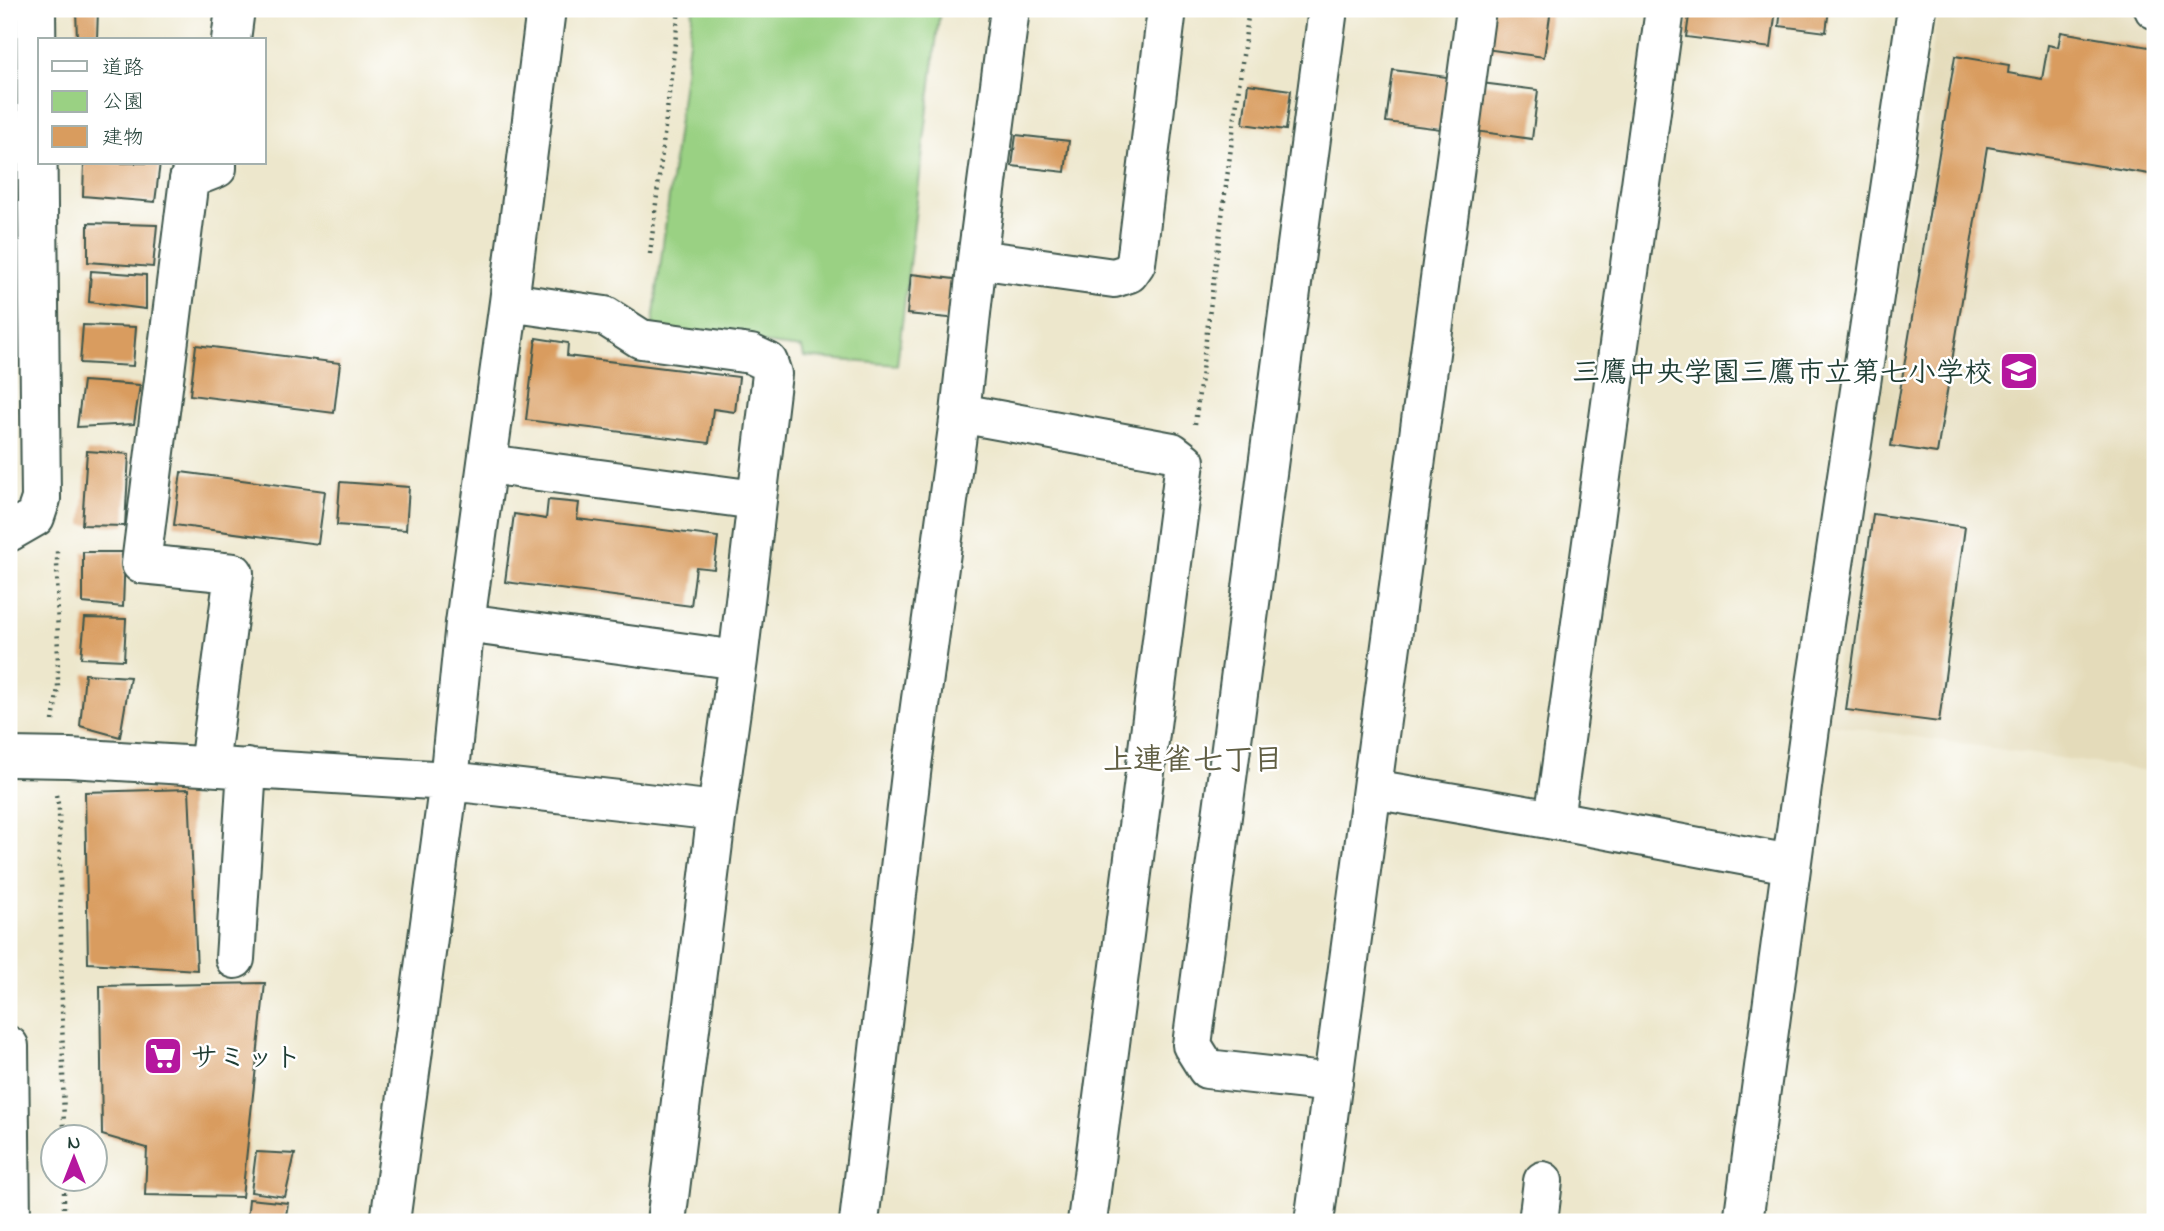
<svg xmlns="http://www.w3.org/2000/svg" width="2164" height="1231" font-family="'Indie Flower','Klee One',sans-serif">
	<rect width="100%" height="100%" fill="#fff"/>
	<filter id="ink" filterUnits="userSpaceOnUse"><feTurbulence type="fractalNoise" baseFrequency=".0143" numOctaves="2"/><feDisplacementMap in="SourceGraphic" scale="14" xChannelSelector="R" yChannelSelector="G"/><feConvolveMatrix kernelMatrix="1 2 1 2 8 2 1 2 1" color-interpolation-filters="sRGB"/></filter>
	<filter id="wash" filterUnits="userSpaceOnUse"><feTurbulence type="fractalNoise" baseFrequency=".00686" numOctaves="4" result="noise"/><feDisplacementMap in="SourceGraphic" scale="28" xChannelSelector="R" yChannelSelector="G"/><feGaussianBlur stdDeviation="1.57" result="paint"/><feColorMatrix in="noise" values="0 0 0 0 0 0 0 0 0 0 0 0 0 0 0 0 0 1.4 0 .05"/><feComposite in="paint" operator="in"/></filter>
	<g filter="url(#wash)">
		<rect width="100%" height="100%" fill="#ede7cc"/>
		<path fill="#e4dbba" d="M1938,9h186l31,8v755l-328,-48z"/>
		<path fill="#9ad183" stroke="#5c875c" stroke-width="2" d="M693,9h247l-43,356 -93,-8 -2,-9 -150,-18z"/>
		<g id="blocks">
			<path fill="#d99c5e" d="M76,9h22l-1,31h-20z
				M1491,9h60l-7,48 -59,-8z
				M1690,9h86l-5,39 -85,-11z
				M1781,9h48l-3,23 -47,-6z
				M2061,32l94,16v127l-168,-28 -50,306 -46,-7 64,-390 54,9 -1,8 34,6 6,-34 10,2z
				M1393,70l62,8 -7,52 -62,-8z
				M1481,83l57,7 -6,49 -57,-8z
				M1248,84l43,6 -5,40 -43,-6z
				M1016,135l53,6 -4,31 -53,-6z
				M84,163h76l-5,39 -72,-6z
				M88,223l69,2 -4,42 -65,-5z
				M91,271l55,4v34l-57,-7z
				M911,274l52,6 -4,39 -52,-5z
				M83,325l53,2 -3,39 -53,-3z
				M536,338l32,5 -1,13 172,21 -4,35 -22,-3 -4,34 -183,-23z
				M196,345l144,18 -6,50 -144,-18z
				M83,381l57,4 -6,39 -57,3z
				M87,451l42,3 -4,72 -43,-1z
				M181,472l144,19 -7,53 -144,-19z
				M340,482l69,5 -3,43 -69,-5z
				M548,500l31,3 -2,16 141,18 -4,32 -18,-2 -5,39 -186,-24 9,-68 32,5z
				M1873,514l92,13 -26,195 -93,-12z
				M83,552h42l-2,55 -40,-4z
				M85,618l41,1 -2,41 -43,-2z
				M85,674l45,3 -10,60 -40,-11z
				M189,789l8,181 -109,-7 -3,-171z
				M265,983l-23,214 -97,-2 2,-47 -45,-13 -2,-149z
				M256,1152l39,2 -10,43 -34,-5z
				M249,1199l39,4 -3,19h-38z"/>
		</g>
	</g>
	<g filter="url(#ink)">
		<use href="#blocks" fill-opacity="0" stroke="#3e564b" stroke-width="2"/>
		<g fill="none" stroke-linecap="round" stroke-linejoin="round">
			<g stroke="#3e564b" stroke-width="42">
				<path id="minor" d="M1328,9l-136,1036 15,24 126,14
					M2154,9h1
					M231,40l4,-31
					M977,259l137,19 15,-5 7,-10 31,-254
					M509,302l96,14 36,23 110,15 17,8 4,12 -34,286 -21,151
					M960,413l212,39 13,10 -98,760
					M487,464l269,36
					M9,532l26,-15 6,-18 -5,-490
					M465,623l273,37
					M9,757l60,1 380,23 268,30 -51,411
					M209,766l25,-193 -93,-9 48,-385 28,-11v-5
					M1372,789l182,31 236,44
					M1554,820l111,-811
					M235,959l12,-191
					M390,1222l59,-441 16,-158 44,-321 37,-293
					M859,1222l53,-457 48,-352 17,-154 33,-250
					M1314,1222l162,-1213
					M1538,1222l5,-41
					M1743,1222l73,-538 101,-675"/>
			</g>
			<g stroke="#3e564b" stroke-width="42">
				<path id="major" d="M9,1046l2,176"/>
			</g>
			<path stroke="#3e564b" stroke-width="4.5" stroke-dasharray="2 5" stroke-linecap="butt" d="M650,254l29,-245
				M1195,424l54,-415
				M53,721l5,-33 -1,-140
				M56,795l3,13 5,328
				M64,1178v44"/>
			<use href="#minor" stroke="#fff" stroke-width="38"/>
			<use href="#major" stroke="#fff" stroke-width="38"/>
		</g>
	</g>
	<defs>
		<g id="school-square" transform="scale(2.0125)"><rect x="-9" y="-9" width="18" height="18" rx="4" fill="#b5179e" stroke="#fff"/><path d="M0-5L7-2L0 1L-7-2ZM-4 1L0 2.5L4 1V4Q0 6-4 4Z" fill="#fff"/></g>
		<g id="supermarket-square" transform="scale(2.0125)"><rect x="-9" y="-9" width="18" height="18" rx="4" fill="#b5179e" stroke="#fff"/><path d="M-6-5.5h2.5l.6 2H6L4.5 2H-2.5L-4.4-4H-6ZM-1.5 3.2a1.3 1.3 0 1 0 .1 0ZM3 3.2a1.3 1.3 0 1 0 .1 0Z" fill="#fff"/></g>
	</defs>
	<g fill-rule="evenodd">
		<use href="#school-square" x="2019" y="371"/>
		<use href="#supermarket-square" x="163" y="1056"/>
	</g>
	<g text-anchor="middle" stroke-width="5" stroke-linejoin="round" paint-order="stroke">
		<g font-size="28" font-weight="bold" fill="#1f3d34" stroke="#fff" text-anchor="end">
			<text x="1992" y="381">三鷹中央学園三鷹市立第七小学校</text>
			<text x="190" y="1066" text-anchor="start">サミット</text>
		</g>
		<g font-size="30" font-weight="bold" fill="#605e43" stroke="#fff">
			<text x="1193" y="769">上連雀七丁目</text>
		</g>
	</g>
	<rect width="2164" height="1231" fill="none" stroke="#fff" stroke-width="35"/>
	<rect x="38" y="38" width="228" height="126" fill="#ffffff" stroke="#a5b1ae" stroke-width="2"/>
	<rect x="52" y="61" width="35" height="10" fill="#ffffff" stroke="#a5b1ae" stroke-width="2"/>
	<text x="102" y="74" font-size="21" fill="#1f3d34">道路</text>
	<rect x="52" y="91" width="35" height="21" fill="#9ad183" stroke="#a5b1ae" stroke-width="2"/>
	<text x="102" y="108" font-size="21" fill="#1f3d34">公園</text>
	<rect x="52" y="126" width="35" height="21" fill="#d99c5e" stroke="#a5b1ae" stroke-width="2"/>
	<text x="102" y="144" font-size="21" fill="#1f3d34">建物</text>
	<g transform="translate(74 1158)"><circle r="33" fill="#ffffff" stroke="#a5b1ae" stroke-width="2"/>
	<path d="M0-5L12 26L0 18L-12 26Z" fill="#b5179e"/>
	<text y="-10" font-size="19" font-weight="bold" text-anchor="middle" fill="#1f3d34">N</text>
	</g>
</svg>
